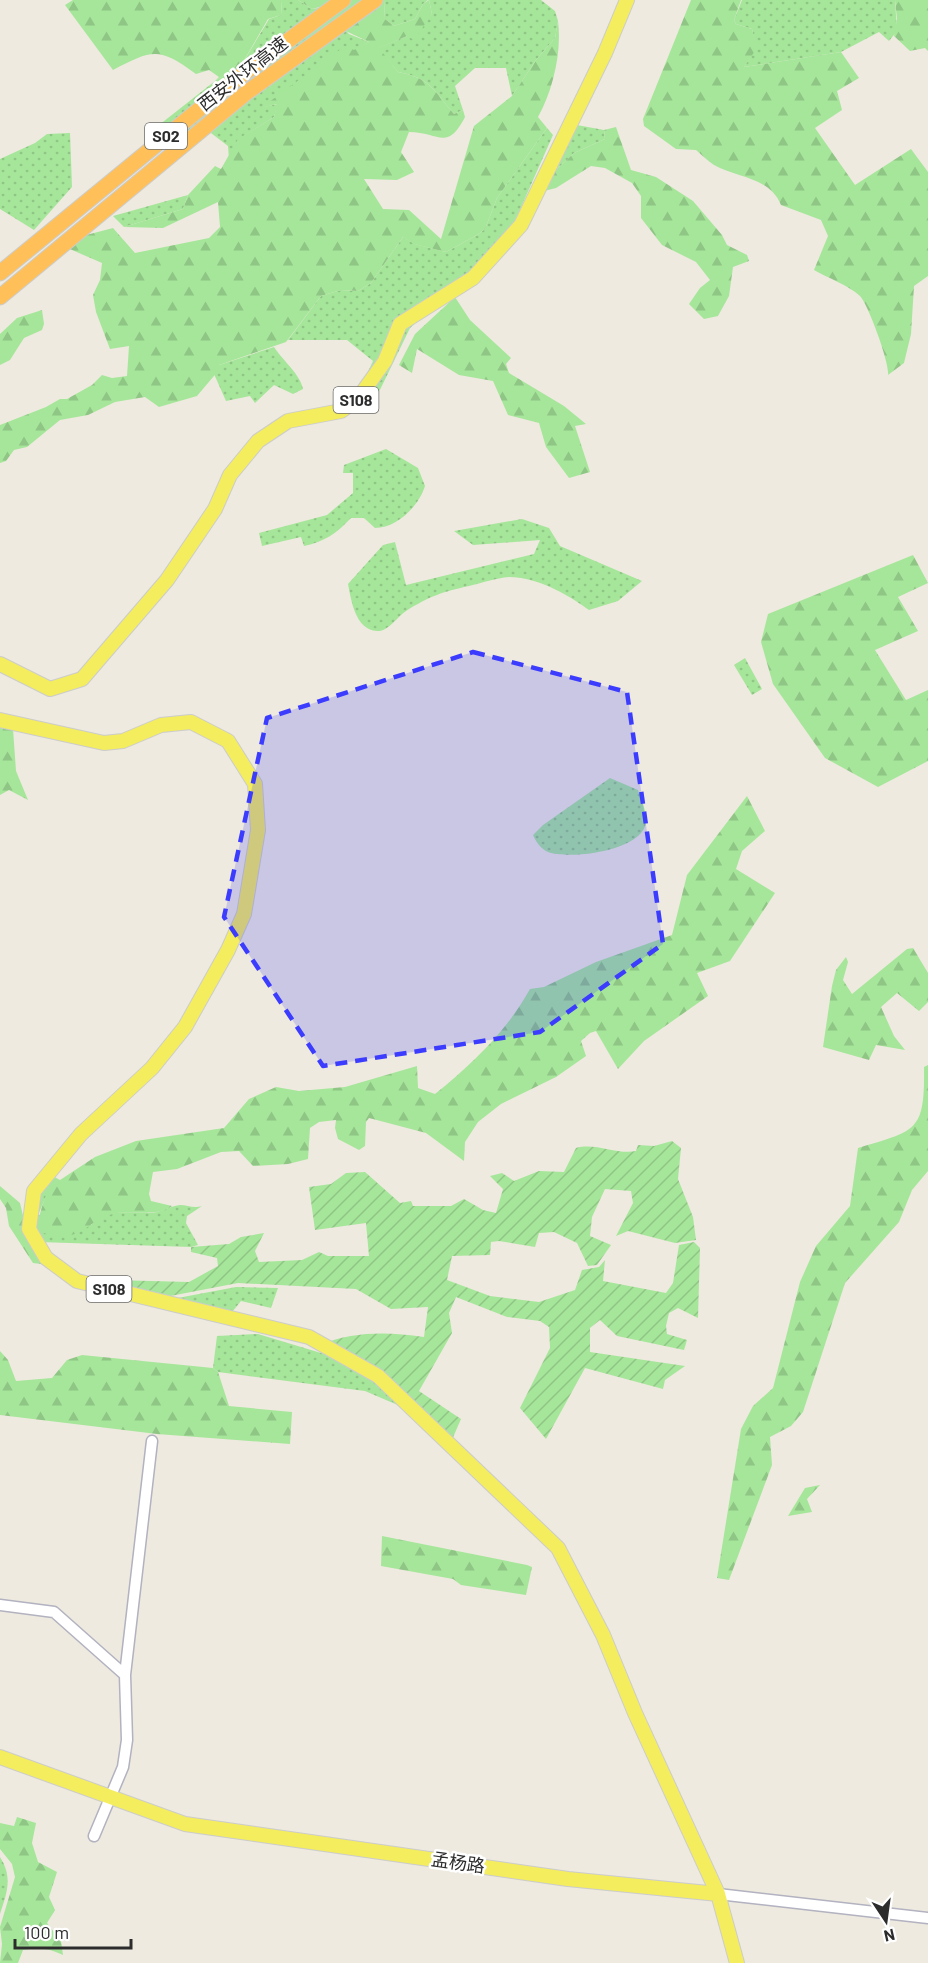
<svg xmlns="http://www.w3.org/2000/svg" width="928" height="1963" font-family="Barlow,'Noto Sans SC',sans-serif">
	<defs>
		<pattern id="grass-dots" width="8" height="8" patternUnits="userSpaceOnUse" patternTransform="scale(1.5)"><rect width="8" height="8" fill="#a6e69a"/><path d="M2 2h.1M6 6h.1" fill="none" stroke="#8fc585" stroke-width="1.8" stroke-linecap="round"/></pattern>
		<pattern id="forest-firs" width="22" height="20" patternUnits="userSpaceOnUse" patternTransform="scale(1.5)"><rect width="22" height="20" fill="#a6e69a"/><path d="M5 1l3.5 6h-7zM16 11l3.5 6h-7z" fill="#8fc585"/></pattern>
		<pattern id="garden-furrows" width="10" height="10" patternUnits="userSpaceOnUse" patternTransform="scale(1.5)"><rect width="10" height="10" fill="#a6e69a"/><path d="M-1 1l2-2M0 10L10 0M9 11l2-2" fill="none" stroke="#8fc585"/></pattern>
	</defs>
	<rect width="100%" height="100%" fill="#eeeadf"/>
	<path fill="url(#grass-dots)" d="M282,0h16l14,9 12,-2 25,27 20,8 -106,65 15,-3 -4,13 -35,22 -10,20 -1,-13 -21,-16 -25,21 -20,-7 -8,-15 61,-48 27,-17 27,-45 12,-4z
		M384,0h44l-5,4 -8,15 -21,7 -9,-7z
		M429,0h112l14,11 3,10 -3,17 -19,22 -24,36 -6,-28h-31l-20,18 8,24 -9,4c-20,-23 -23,-36 -56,-42l-20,-24 29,-12 25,-22z
		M742,0h153l2,31 -8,10 -10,-9 -38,20 -97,15 12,-19 -4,-19 -16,-5 -2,-4z
		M566,123l38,7 1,9 -31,14 -18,17h-10z
		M547,128l6,7 -46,104 -97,89 -34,70 -10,-22 7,-15 -26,-21h-59l33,-44 20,-6 17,1 13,-8 32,-46 12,7 31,8 31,-17 8,-6 12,-31z
		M70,133l2,54 -38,43 -34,-21v-50l35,-16 12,-9z
		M188,195l-5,14 -59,18 -11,-11z
		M274,347c10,15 26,27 29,42l-10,5 -19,-9 -19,18 -5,-7 -24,5 -12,-27 5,-9z
		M386,449l32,19 7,18c-6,20 -28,42 -50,42l-11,-10h-13c-14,15 -27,24 -47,28l-3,-9 -39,9 -3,-13 68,-18 26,-22v-20h-10l1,-8z
		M522,519l27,9 11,18 82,35 -24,20 -29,9c-22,-16 -52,-33 -80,-33 -13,1 -27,6 -40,9 -27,6 -39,10 -63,25 -9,6 -18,21 -29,20 -22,-1 -26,-32 -29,-47l35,-39 12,-3 11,43 128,-31 6,-14 -67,5 -19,-14z
		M745,658l17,31 -10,6 -18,-30z
		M610,778l28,12c3,9 9,22 8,31 -1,30 -76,39 -98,31 -7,-3 -12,-10 -15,-17l10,-10z
		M51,1175l-3,17 -10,23 53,10c17,-17 37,-12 58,-12 11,0 20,-7 31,-8 8,0 13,4 22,1l-15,10 -1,7 12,22 -7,2 -152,-5 -10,-37z
		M236,1287l42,1 -7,20 -30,-7 -13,16 -61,-17z
		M258,1334l73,22 28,14 48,39 -42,-18 -147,-19 -5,-4 4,-32z
		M0,1857c13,20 7,36 0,57z"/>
	<path fill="url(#forest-firs)" d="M73,0h209l-1,15 -13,4 -26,45 -27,17 4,-4 -10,-7 -13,4c-37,-27 -43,-25 -83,-4l-48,-65z
		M298,0h86l1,19 9,7 21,-7 8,-15 6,-4 3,14 -18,26 -7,-4 -28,12 19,24c33,6 36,19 56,42l9,-4 2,7c-18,35 -26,15 -56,15l-8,20 13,20 -17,8 -33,-1 19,30 26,1 32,29 33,-113 38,-30 24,-36 19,-22 3,-17c4,31 -5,69 -20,96l9,11 -50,70 -12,31 -8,6 -31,17 -32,-8 -11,-7 -32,46 -13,8 -17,-1 -20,6 -35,46 -67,23v5l-22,26 -38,11 -14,-10 -30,5 -27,13 -28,5 -33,27 -13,3 -8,11 -6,2v-38l46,-18 14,-8h7l25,-14 10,-10 10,3 15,-2 2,-30 -19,3 -14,-37 -3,-17 7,-15 2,-17 -46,-20 57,-15 22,25 74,-15 11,-11 -2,-25 -55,26 -39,-1 59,-18 5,-14 27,-29 6,3 17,-30 36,-22 3,-13 -16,4 84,-62 9,4 15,-8 -36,-17 -9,-19 -12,3z
		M691,0h50l-7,20 2,4 16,5 5,19 -13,19 97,-15 18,26 -22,13 5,19 -27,18 40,57 56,-36 17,23v104l-14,10 -3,48 -7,29 -16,12c2,-11 -20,-71 -28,-79 -12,-11 -32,-18 -46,-26l14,-34 -7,-16 -40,-15c-11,-28 -44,-27 -67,-40 -6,-4 -12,-10 -18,-15l-20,-1 -32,-23 -1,-7z
		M895,0h33v51l-3,-3 -15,3 -16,-15 3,-17z
		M616,127l15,43 25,7 37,24 29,34 5,10 20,10 2,6 -16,6 -4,29 -11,20 -14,3 -15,-15 11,-16 10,-8 -14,-18 -34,-17 -21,-27v-22l-9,-13 -27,-15 -14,-2 -35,22 -20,5 10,-23h10l18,-17 31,-14 -1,-9z
		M455,297l15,23 41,38 -5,6 3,9 55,33 22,18 -11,2 15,46 -21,6 -23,-31 -7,-24 -31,-8 -15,-34 -34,-6 -42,-26 -5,24 -13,-8 16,-31z
		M42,310l2,14 -2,6 -18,8 -14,22 -10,5v-31l17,-16z
		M913,555l15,28 -30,14 20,34 -43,19 31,50 22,-10v71l-50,26 -53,-29 -52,-74 -12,-42 7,-28z
		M0,728l13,1 3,42 12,29 -19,-10 -9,5z
		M747,796l18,35 -23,20 -6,18 39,24 -45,68 -33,12 11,23 -64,45 -26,28 -22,-38 -6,2 -9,8 5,15 -30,21 -55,27 -23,18 -13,20 -1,19 -38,-28 -57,-15 -3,4 -1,24 -6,4 -21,-11 -3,-11 1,-8 -17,2 -9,6 -2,31 -20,5 -35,2 -14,-15 -18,1 -44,17 -24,3 -4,22 2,7 21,5c-17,12 -39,3 -59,8 -20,4 -28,21 -49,22 -10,1 -20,-2 -27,-7 2,-19 11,-35 14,-54l9,5 35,-23 41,-16 88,-13 25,-29 27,-12 23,4 46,-4 72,-21 1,22 17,6c38,-31 71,-62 95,-105l14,-2 52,-25 76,-27 15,-60z
		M913,948l15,25v29l-9,9 -22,-18 -16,14 13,29 11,14 -29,-5 -7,15 -46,-13 9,-61 4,-16 10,-13 2,5 -5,18 9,14 55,-45z
		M928,1065v106l-16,19 -13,32 -54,61 -42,129 -12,14 -21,11 2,28 -43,115 -12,-2 24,-149 12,-23 20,-18 27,-106 16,-36 34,-40 8,-58c58,-18 67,-15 66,-81z
		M0,1186l20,17 9,38 20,24 -16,-2 -24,-37 -3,-18 -6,-9z
		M0,1351l8,9 8,21 36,-3 15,-18 15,-5 131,13 5,4 11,34 63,6 -2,32 -133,-10 -157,-19z
		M820,1485l-13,14 5,13 -24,4 17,-28z
		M382,1536l145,29 5,2 -6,28 -65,-10 -8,-6 -72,-13z
		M17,1817l19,6 -4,20 6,19 19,10 -8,25 6,13 -8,13 14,18 2,14c-14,-7 -25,-8 -40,-5l-5,13h-18l2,-19 -2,-17 15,-50 -3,-13 -12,-15v-26l14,3z"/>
	<path fill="url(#garden-furrows)" d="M672,1141l9,7 -3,31 15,38 3,23 -21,3 -47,-12 -12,5 17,-33 -2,-12 -26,-2 -13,28 -2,19 21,9 -14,20 -9,1 -11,-23 -23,-11 -15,1 -4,14 -36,-6 -8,1 -1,13 -38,1 -5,24 43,16 49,6 36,-12 7,-20 17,-3 6,-7 -2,21 63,12 7,-10 6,-38 15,-3 6,6 -2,70 -20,-10 -9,5 -3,13 1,8 20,6 -3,10 -67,-14 -17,-16 -10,8v24l95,14 -20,14 -2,9 -78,-21 -39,71 -26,-31 30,-60 -1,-21 -9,-6 -33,-4 -51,-20 -7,16 3,20 -33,58 42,28 -10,23 -77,-72 -54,-25c35,-14 67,-13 104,-8l4,-30 -37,2 -35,-20 -118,-6 -78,15 -53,-14 6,-4 76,2 29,-16 -1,-8 -26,-6v-5l38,-3 12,-7 23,-4 -9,18 4,11 43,-2 17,-8 9,4h41l-3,-33 -51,7 -6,-43 22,-3 15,-11 19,-1 35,31 11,-2 2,5h38l13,-7 19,11 13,3 7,-24 -13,-13 12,-3 12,8 25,-10 25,1 12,-24c19,-6 41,7 60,3l2,-6 16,1z"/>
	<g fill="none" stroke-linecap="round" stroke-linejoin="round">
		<g stroke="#b2b2c0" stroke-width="13">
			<path id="minor" d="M0,1605l54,7 71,63
				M94,1836l29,-69 4,-27 -2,-65 27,-234
				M718,1894l210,24"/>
		</g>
		<g stroke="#ccc" stroke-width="16">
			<path id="major" d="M0,664l50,25 32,-10 85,-99 48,-71 15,-34 28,-34 30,-20 53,-10 16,-11 28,-39 15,-37 73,-46 48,-53 84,-172 22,-53
				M0,720l104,23 19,-2 38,-16 30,-3 37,19 27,43 3,46 -14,84 -16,36 -43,77 -33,41 -71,66 -47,57 -5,38 17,29 31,23 232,56 69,39 180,172 45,87 32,78 83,181 19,69
				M0,1757l185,67 383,55 150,15"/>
		</g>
		<g stroke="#ccc" stroke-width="17">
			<path id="highway" d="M0,273l235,-193 108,-80
				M0,297l246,-204 129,-93"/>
		</g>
		<use href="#minor" stroke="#fff" stroke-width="10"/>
		<use href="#major" stroke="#f4ed5d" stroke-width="14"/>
		<use href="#highway" stroke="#ffc059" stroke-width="15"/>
	</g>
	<path fill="#3c3cfe" fill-opacity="0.2" stroke="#3c3cfe" stroke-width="4.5" stroke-dasharray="12 8" stroke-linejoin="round" d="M473,652l154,40 36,252 -123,88 -217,34 -99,-149 43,-199z"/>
	<g text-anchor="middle" stroke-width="5" stroke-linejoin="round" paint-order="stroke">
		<g fill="#fff" stroke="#6b6b6b" stroke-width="1.5">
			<rect x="145" y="123" width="42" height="26" rx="4.5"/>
			<rect x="333.5" y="387" width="45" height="26" rx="4.5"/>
			<rect x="86.5" y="1276" width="45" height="26" rx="4.5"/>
		</g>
		<g font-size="16" font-weight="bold" fill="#2c2c2c">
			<text x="166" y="142">S02</text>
			<text x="356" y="406">S108</text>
			<text x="109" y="1295">S108</text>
		</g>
		<g font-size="18" fill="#2c2c2c" stroke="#fff">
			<text transform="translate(243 74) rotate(-38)" y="6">西安外环高速</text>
			<text transform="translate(458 1863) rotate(8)" y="6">孟杨路</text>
		</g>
	</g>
	<g transform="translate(886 1921) rotate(167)" stroke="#ffffff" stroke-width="4.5" paint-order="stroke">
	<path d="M0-4.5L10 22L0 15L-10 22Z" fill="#2c2c2c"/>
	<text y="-9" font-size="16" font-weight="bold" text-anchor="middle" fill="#2c2c2c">N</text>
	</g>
	<path d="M15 1939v9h116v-9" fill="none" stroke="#2c2c2c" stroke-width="3"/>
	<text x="24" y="1939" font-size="18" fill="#2c2c2c" stroke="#ffffff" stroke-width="4.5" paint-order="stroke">100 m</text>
</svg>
